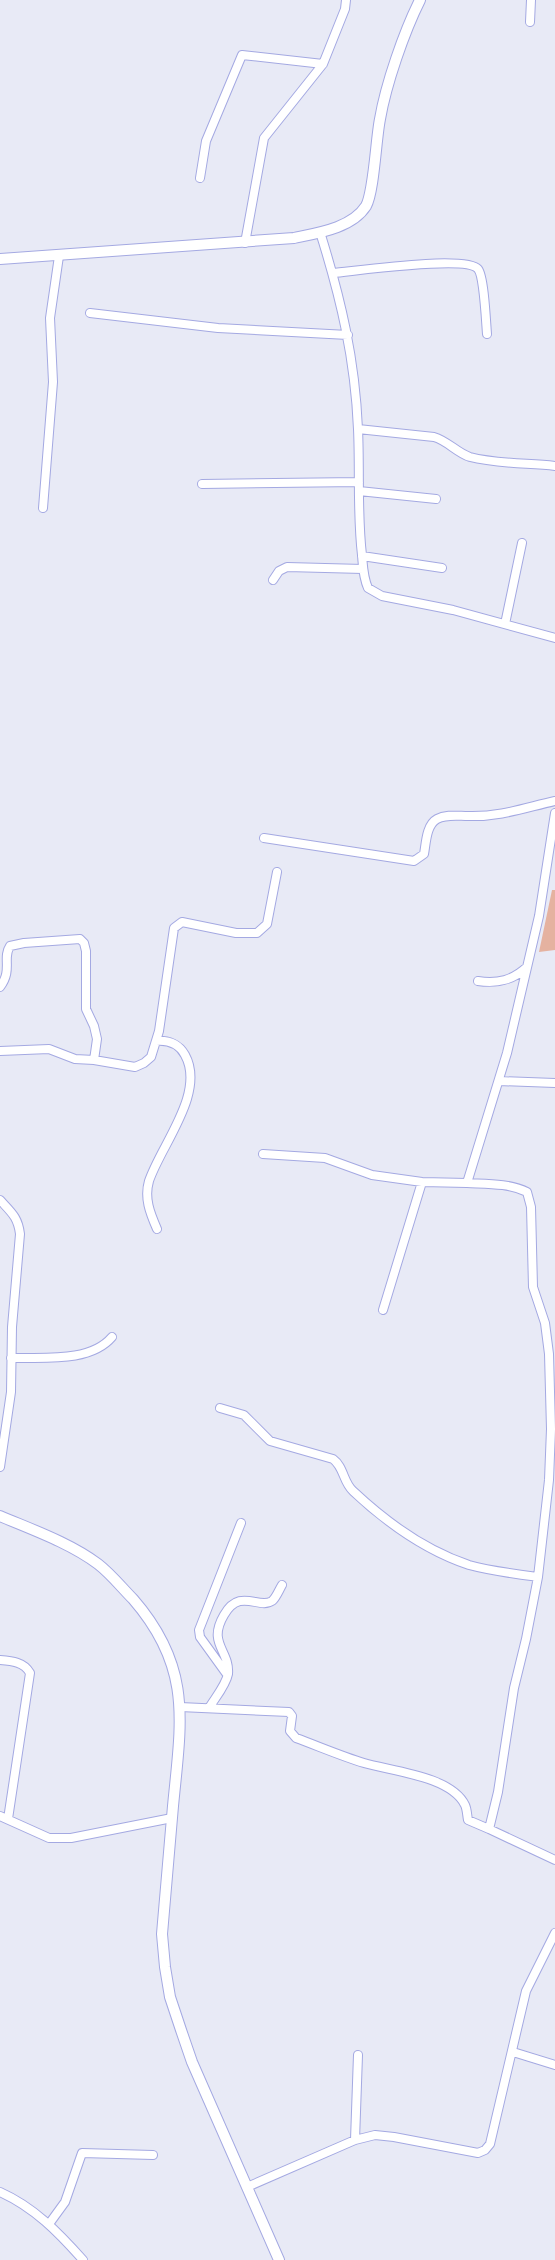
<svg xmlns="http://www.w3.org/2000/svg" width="555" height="2260" font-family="'Open Sans',sans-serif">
	<rect width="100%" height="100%" fill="#e8eaf6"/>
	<path fill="#e5b2a0" d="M552,890h3v60l-16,2z"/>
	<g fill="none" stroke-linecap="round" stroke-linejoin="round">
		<g stroke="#a4a9e2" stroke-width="10">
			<path id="minor" d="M530,22l1,-22
				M200,178l6,-37 36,-86 81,9
				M320,232c21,67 35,127 38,197 2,42 -1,84 4,126 1,11 1,22 6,33l14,8 71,14 102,28
				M245,243l19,-105 59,-74 22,-55 1,-9
				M333,273c23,-2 133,-18 145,-4 6,7 8,53 9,65
				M90,313l128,15 130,7
				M358,429l76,8c14,4 23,16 36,20 27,7 58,6 85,9
				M202,484l157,-2
				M359,491l77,8
				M43,508l10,-126 -3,-64 9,-62
				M362,556l80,12
				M273,580l6,-9 8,-4 76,2
				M505,624l17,-81
				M555,813l-16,103 -32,137 -40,130c19,1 42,0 60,9l4,15 2,80 12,36 4,31 2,75 -2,51 -11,97 -12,62 -12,49 -16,104 -9,37 66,31
				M264,838l150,23 10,-7c2,-10 2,-29 13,-35 9,-5 21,-3 31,-3 32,1 56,-8 87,-15
				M478,981c20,3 35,-1 49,-14
				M0,987c13,-17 2,-29 10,-41l14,-3 56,-4 4,4 2,8v58l8,17 3,13 -3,21
				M156,1041c12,-1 23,3 29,14 21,38 -24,90 -36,126 -5,17 1,32 8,48
				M0,1051l49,-2 26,10 19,1 41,7 9,-4 7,-6 8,-26 15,-103 8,-6 54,11h21l10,-9 10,-52
				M499,1081l56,2
				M263,1154l62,4 47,17 50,7 45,1
				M0,1200c11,12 18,17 20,34l-8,93 -1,65 -11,75
				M383,1310l39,-128
				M11,1358c32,-1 79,5 101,-21
				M220,1408l24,7 26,26 63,18c11,8 10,23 20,32 34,32 71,59 116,74 22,6 46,9 69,12
				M0,1660c12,1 24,2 30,13l-22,146
				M226,1673l-26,-36 -1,-7 42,-107
				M180,1707l109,5 3,4 -2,15 6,7c22,8 45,18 68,25 27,8 87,13 101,42 2,4 2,10 3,15l21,9
				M209,1708c6,-10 17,-23 19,-34 2,-24 -21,-30 -4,-59 16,-28 35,-5 48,-14 4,-3 7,-11 10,-16
				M0,1816l49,22h22l101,-20
				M513,2052l42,13
				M355,2140l3,-85
				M247,2187l108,-47 20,-5 19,2 84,16 7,-3 5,-6 36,-153 29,-58
				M0,2192c34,15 59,41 83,68
				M49,2224l16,-22 17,-49 71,2"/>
		</g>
		<g stroke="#a4a9e2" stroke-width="12">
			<path id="tertiary" d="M0,259l294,-21c24,-5 58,-10 72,-32 8,-14 10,-68 14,-87 6,-35 24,-87 40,-119
				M0,1516c33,14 70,27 98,48 13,10 24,24 35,35 60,69 48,123 40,207 -4,42 -7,85 -11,128l3,33 5,30 11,33 11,32 87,198"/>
		</g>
		<use href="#minor" stroke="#fff" stroke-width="8"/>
		<use href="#tertiary" stroke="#fff" stroke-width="10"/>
	</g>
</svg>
